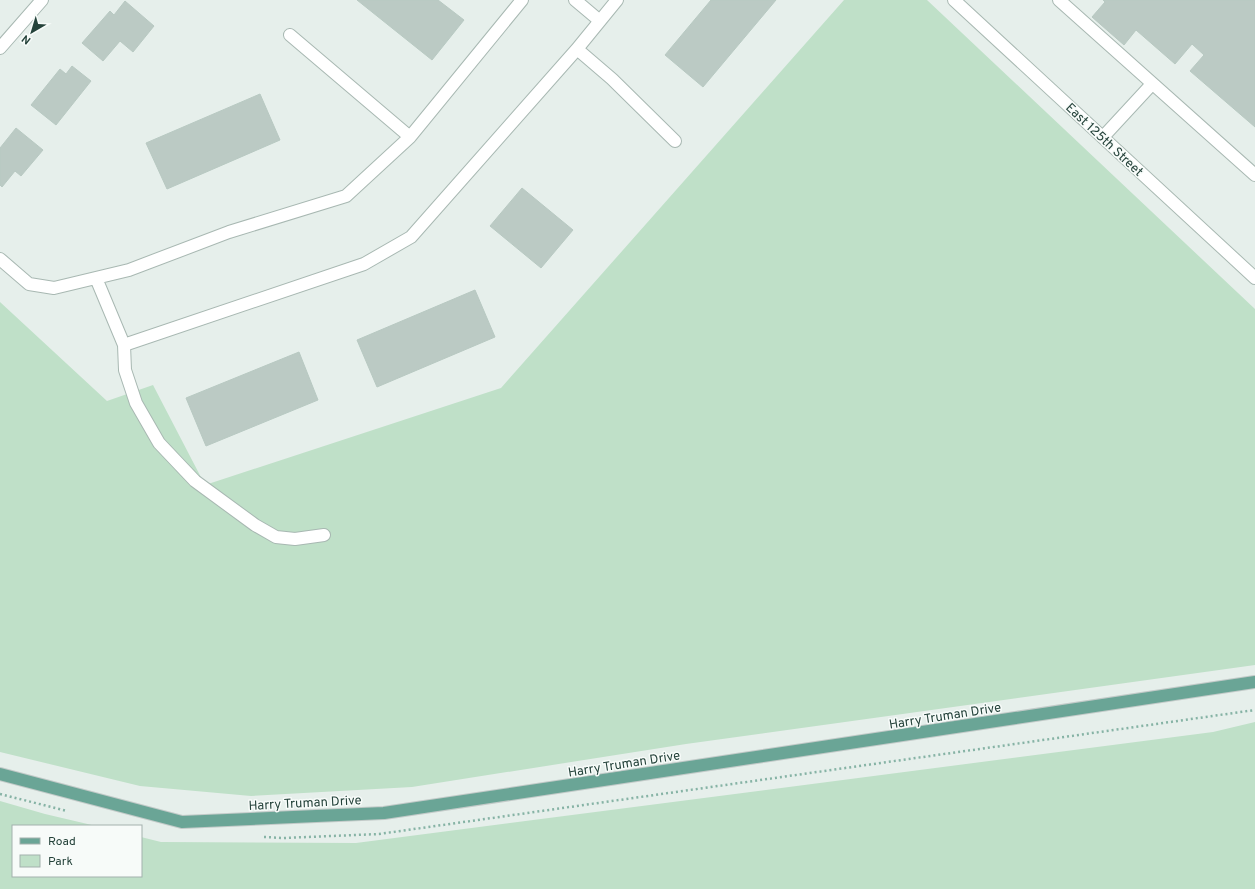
<svg xmlns="http://www.w3.org/2000/svg" width="1255" height="889" font-family="Overpass,sans-serif">
	<rect width="100%" height="100%" fill="#e6efeb"/>
	<path fill="#bfe0c8" d="M844,0h83l328,309v356l-569,79 -274,43 -161,9 -111,-10 -140,-34v-450l107,99 46,-16 52,100 296,-97z
		M1255,722v167h-1255v-88l45,13 51,12h-83v50h128v-39l20,5 195,1 857,-111z"/>
	<path fill="#bbcac4" stroke="#b8c9c2" d="M357,0h81l26,20 -32,40z
		M711,0h65l-73,87 -38,-32z
		M1103,0h152v127l-65,-56 14,-16 -12,-11 -17,20 -39,-34 -12,15 -32,-28 13,-15z
		M125,1l29,25 -21,26 -13,-11 -17,20 -21,-18 28,-32 4,4z
		M72,66l19,15 -35,44 -25,-20 29,-36 6,5z
		M260,94l20,46 -113,49 -21,-46z
		M16,128l27,22 -22,26 -6,-5 -13,16 -2,-2v-37z
		M522,188l51,42 -32,38 -51,-42z
		M475,290l20,47 -118,50 -20,-47z
		M299,352l19,48 -112,46 -20,-48z"/>
	<g fill="none" stroke-linecap="round" stroke-linejoin="round">
		<g stroke="#a8b8b2" stroke-width="14">
			<path id="minor" d="M575,0l25,21
				M954,0l301,278
				M1059,0l196,175
				M290,35l120,102 112,-137
				M0,48l42,-48
				M577,49l40,-49
				M1103,137l49,-53
				M0,259l29,25 25,4 75,-18 100,-38 117,-36 64,-59
				M96,278l28,67 240,-81 47,-27 166,-188 35,30 63,62
				M124,345l1,25 11,33 23,40 36,38 60,44 21,12 19,2 29,-4"/>
		</g>
		<g stroke="#c2cac8" stroke-width="14">
			<path id="major" d="M0,774l182,48 202,-9 871,-131"/>
		</g>
		<path stroke="#86b3a5" stroke-width="2.5" stroke-dasharray="2 3" stroke-linecap="butt" d="M0,794l67,17
			M264,837l19,1 96,-4 876,-124"/>
		<use href="#minor" stroke="#fff" stroke-width="12"/>
		<use href="#major" stroke="#6aa596" stroke-width="12"/>
	</g>
	<g text-anchor="middle" stroke-width="3" stroke-linejoin="round" paint-order="stroke">
		<g font-size="13" fill="#24423a" stroke="#f7fbf9">
			<text transform="translate(1105 139) rotate(43)" y="5">East 125th Street</text>
			<text transform="translate(945 715) rotate(-9)" y="5">Harry Truman Drive</text>
			<text transform="translate(624 763) rotate(-9)" y="5">Harry Truman Drive</text>
			<text transform="translate(305 802) rotate(-3)" y="5">Harry Truman Drive</text>
		</g>
	</g>
	<rect x="12" y="825" width="130" height="52" fill="#f7fbf9" stroke="#a3b1ad"/>
	<rect x="20" y="838" width="20" height="6" fill="#6aa596" stroke="#a3b1ad"/>
	<text x="48" y="845" font-size="12" fill="#24423a">Road</text>
	<rect x="20" y="855" width="20" height="12" fill="#bfe0c8" stroke="#a3b1ad"/>
	<text x="48" y="865" font-size="12" fill="#24423a">Park</text>
	<g transform="translate(32 32) rotate(218)" stroke="#f7fbf9" stroke-width="3" paint-order="stroke">
	<path d="M0-3L7 15L0 10L-7 15Z" fill="#24423a"/>
	<text y="-6" font-size="11" font-weight="bold" text-anchor="middle" fill="#24423a">N</text>
	</g>
</svg>
